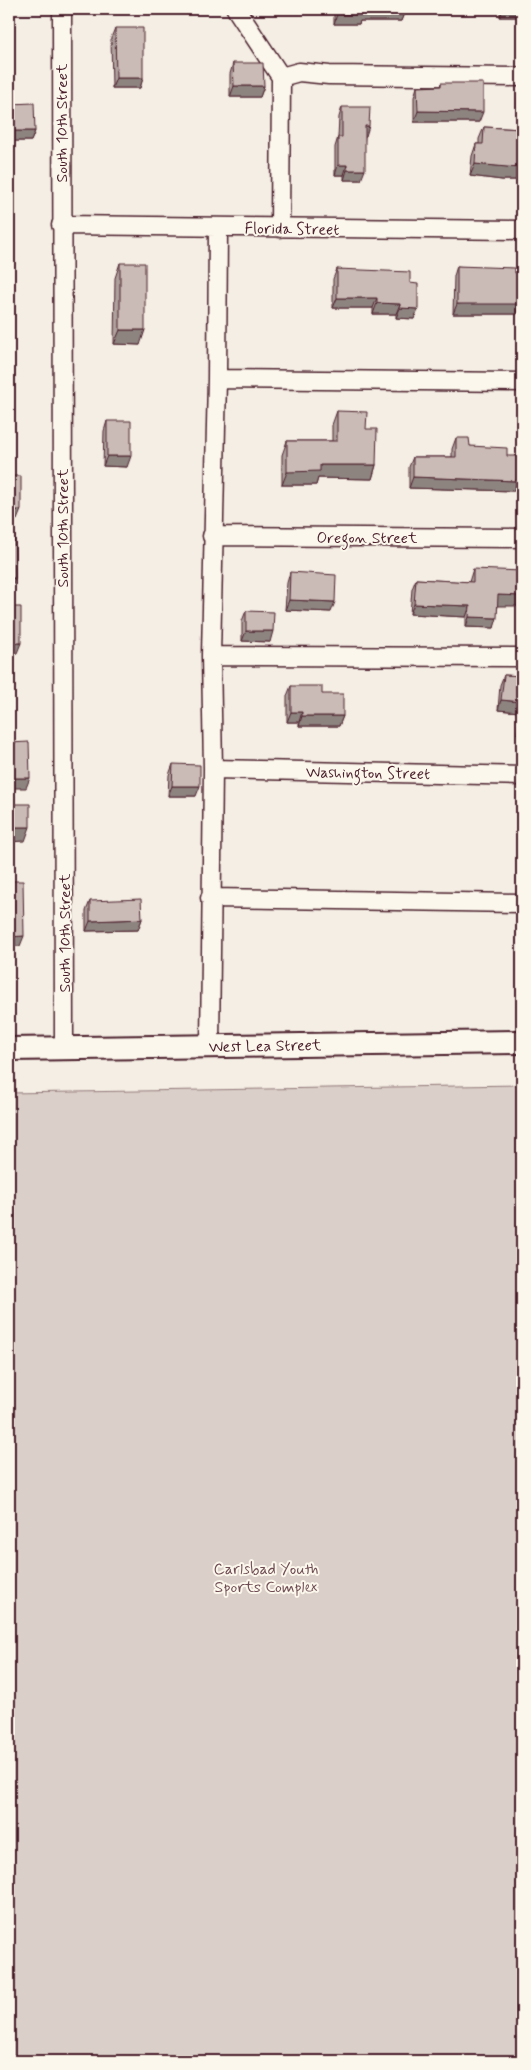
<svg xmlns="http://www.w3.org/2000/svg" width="531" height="2070" font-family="Mynerve,sans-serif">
	<rect width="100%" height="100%" fill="#f4eee4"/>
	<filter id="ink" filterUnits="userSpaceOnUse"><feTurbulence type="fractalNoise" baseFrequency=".02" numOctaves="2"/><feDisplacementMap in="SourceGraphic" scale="10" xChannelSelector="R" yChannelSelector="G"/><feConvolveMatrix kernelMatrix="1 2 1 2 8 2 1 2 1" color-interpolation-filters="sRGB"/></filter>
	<g filter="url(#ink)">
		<path fill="#dbd0c9" stroke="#92787a" d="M522,1085v976h-513v-968z"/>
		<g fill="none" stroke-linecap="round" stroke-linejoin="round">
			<g stroke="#4a1f2b" stroke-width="21">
				<path id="minor" d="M62,9l2,1039
					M236,9l45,68 -1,151
					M281,77l18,-5 30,3 193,2
					M61,225l461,5
					M217,379l1,-152
					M212,536l310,2
					M211,656l6,-277 305,3
					M213,769l309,7
					M210,898l312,5
					M210,1046l3,-277 -2,-113 311,1"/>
			</g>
			<g stroke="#4a1f2b" stroke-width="26">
				<path id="major" d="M9,1049l513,-7"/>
			</g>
			<use href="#minor" stroke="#fbf7ec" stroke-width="18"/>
			<use href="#major" stroke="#fbf7ec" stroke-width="22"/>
		</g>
		<path fill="#aea19d" stroke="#4a1f2b" d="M334,9h71l-4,12h-41l-1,3h-25z
			M500,9h22v8h-22z
			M115,28l28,50 -3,10h-28l-1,-50z
			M233,63l31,23 -4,11h-30v-23z
			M441,83l38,39h-65v-25l3,-10 23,-1z
			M521,87l1,34h-5l1,-23z
			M10,104l25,27 -4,10h-22v-34z
			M342,107l24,29h-1l-4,44h-17v-5h-9v-28l3,-10 1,-20z
			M484,127l38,2v51h-20l-32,-4 2,-20 4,-12h3v-5z
			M120,263l20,82 -26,-1 1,-66z
			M457,266l58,7h7v36h-3l-2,5h-64l1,-38z
			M337,269l73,14 4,36 -18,-1v-4h-23v-6h-40v-29z
			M337,411l29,18 10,36 -4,14 -54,-1 -2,7h-34v-30l5,-14h45v-16z
			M107,421l20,46 -24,-1 1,-35z
			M456,438l14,8 37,10 7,35 -105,-3v-21l4,-10h39v-8z
			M473,569l25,37 -4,22 -28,-1v-10l-56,-3 2,-25 4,-10 53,3z
			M290,572l41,40 -46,-2 2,-27z
			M246,611l24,31 -28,-1v-20z
			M504,675l18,1v59l-5,-1 2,-22 -21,-2 2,-25z
			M291,686l31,8 21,22 -4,10h-40v-4h-12v-26z
			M173,764l23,32h-28l1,-21z
			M90,901l52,18 -4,11 -52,1v-20z"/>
		<path fill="#8d837f" stroke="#4a1f2b" d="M503,9h19v8h-22z
			M362,11h43l-4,10h-41l-1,3h-25l3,-10z
			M116,78h27l-3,10h-28z
			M234,86h30l-4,11h-30z
			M418,111l65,1 -4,10h-65z
			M521,111h1v10h-5z
			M365,126h4l-3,10h-5z
			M10,131h25l-4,10h-22v-6z
			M475,164l47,4v12h-20l-32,-4z
			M338,165h9l-3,10h-9z
			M347,170h18l-4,10h-17z
			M337,298h40l-4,10h-40z
			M522,298v11h-3l-2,5h-64l4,-10z
			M377,303l23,1 -4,10h-23z
			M400,308l18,1 -4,10 -18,-1z
			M120,330h25l-5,15 -26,-1z
			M107,456h24l-4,11 -24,-1z
			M320,465h56l-4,14 -54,-1 -2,7h-34l5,-13z
			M413,477l104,4 -3,10 -105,-3z
			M14,510h7l-4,10h-6z
			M9,578h6l-4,11h-2z
			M498,595l24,1v10h-28z
			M289,600l46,2 -4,10 -46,-2z
			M414,604l56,2 -4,11 -56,-3z
			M469,617l28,1 -3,10 -28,-1z
			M246,631h27l-3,11 -28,-1z
			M9,643h12l-4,10h-8z
			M501,700l21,2 -3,10 -21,-2z
			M291,712h11l-3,10h-12z
			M302,716h41l-4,10h-40z
			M520,724h2v11l-5,-1z
			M9,778h21l-4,10h-17z
			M172,786h28l-4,10h-28z
			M9,827h21l-5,14 -16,1z
			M142,919l-4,11 -52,1 4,-10z
			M24,936l-4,10 -11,1v-10z"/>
		<path fill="#cabbb6" stroke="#4a1f2b" d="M337,9h68v2h-43v3h-25z
			M115,28h28v50h-27z
			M233,63h30l1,23h-30z
			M441,83h42v29l-65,-1 -1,-24 24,-1z
			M521,87h1v24h-1z
			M34,103l1,28h-25v-27z
			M342,107h28l-1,19h-4v44h-18v-5h-9v-28h4z
			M484,127l38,2v39l-15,-1 -32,-3 1,-20h7z
			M9,163h2v49h-2z
			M120,263h25v67h-25z
			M457,266l58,2v5h7v25h-1v6h-64z
			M337,269l73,3v11l8,1v25l-18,-1v-4l-23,-1v-5h-40z
			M337,411l30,1 -1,17h11l-1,36h-56v6l-33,1v-31h50z
			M107,421h24v35h-24z
			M456,438h13l1,8 37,2v8h11l-1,25 -104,-4v-20h43z
			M9,476h12v34h-7l1,68h-6z
			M473,569l49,2v25l-24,-1 -1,23 -28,-1 1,-11 -56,-2 2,-25 57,3z
			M290,572l46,3 -1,27 -46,-2z
			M9,607h12v36h-12z
			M246,611l28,1 -1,19h-27z
			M504,675l18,1v26l-21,-2z
			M291,686h31v8h21v22h-41v-4h-11z
			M522,703v21h-2z
			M9,728v15l20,-1 1,36h-21z
			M173,764l27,1v21h-28z
			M9,804h21v23h-21z
			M9,881h14l1,55 -15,1z
			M141,899l1,20 -52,2v-20z"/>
	</g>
	<g text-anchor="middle" stroke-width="4" stroke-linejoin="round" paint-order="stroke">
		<g font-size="16" fill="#4a1f2b" stroke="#fbf7ec">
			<text transform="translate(61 123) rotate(-90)" y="6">South 10th Street</text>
			<text transform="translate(292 228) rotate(1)" y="6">Florida Street</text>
			<text transform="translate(62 528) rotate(-90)" y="6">South 10th Street</text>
			<text x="367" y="543">Oregon Street</text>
			<text transform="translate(368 772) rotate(1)" y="6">Washington Street</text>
			<text transform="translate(64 933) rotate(-90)" y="6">South 10th Street</text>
			<text transform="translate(265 1045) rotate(-1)" y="6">West Lea Street</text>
		</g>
		<g font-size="16" fill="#6e4b52" stroke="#fbf7ec">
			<text x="266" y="1574">Carlsbad Youth<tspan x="266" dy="18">Sports Complex</tspan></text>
		</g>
	</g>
	<rect width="531" height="2070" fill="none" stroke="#fbf7ec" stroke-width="30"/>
	<rect x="15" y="15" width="501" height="2040" fill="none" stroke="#4a1f2b" stroke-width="2" filter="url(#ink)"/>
</svg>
